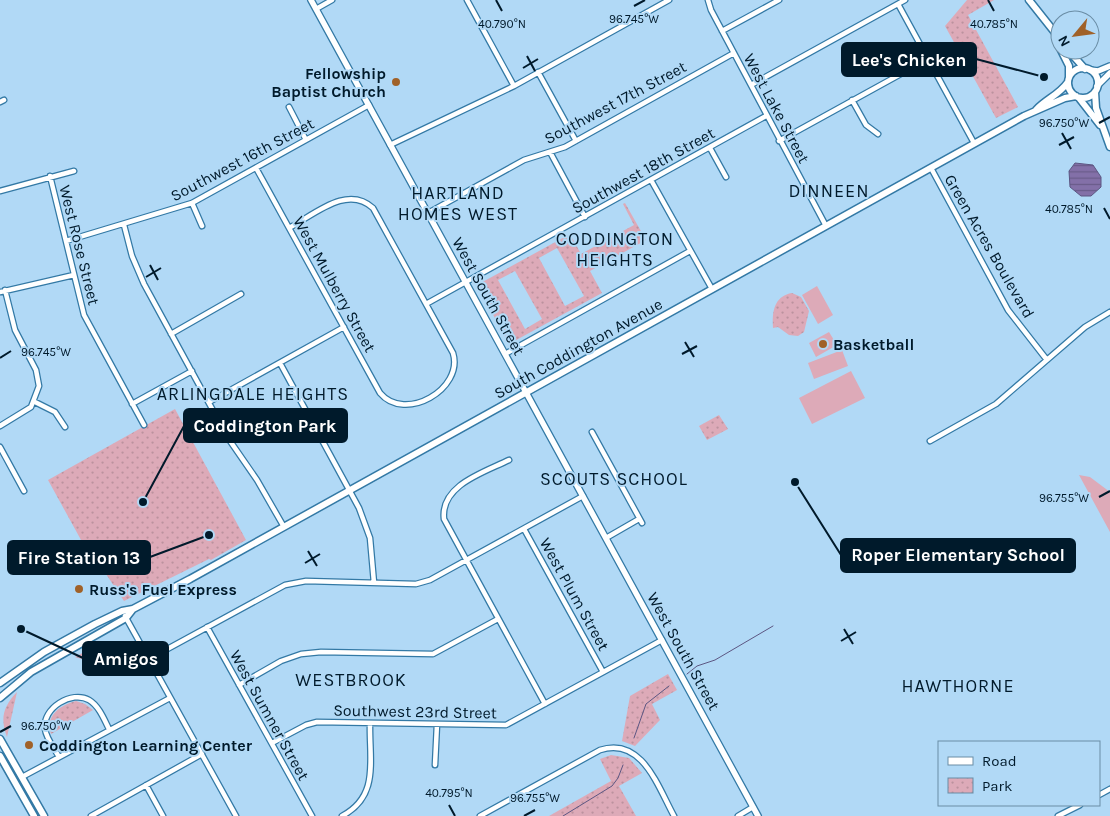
<svg xmlns="http://www.w3.org/2000/svg" width="1110" height="816" font-family="Karla,sans-serif">
	<defs>
		<pattern id="park-dots" width="8" height="8" patternUnits="userSpaceOnUse" patternTransform="scale(1.25)"><rect width="8" height="8" fill="#ddaab8"/><path d="M2 2h.1M6 6h.1" fill="none" stroke="#bc929e" stroke-width="1.8" stroke-linecap="round"/></pattern>
		<pattern id="water-rules" width="6" height="5" patternUnits="userSpaceOnUse" patternTransform="scale(1.25)"><rect width="6" height="5" fill="#8370a8"/><path d="M0 2.5h6" fill="none" stroke="#695b89"/></pattern>
	</defs>
	<rect width="100%" height="100%" fill="#b1d9f6"/>
	<path fill="#ddaab8" d="M817,286l16,29 -15,9 -16,-29z
		M829,332l8,13 -21,12 -7,-14z
		M842,350l6,16 -34,13 -6,-16z
		M851,371l14,27 -53,26 -13,-26z
		M1079,475l11,2 20,15v40z"/>
	<path fill="url(#park-dots)" fill-rule="evenodd" d="M967,0h27l-26,15 50,92 -22,11 -51,-92z
		M625,203l21,37 -56,31 12,22 -93,51 -32,-59 93,-51 11,20 53,-29 -11,-21zM557,248l27,48 -19,10 -26,-48zM515,271l27,48 -17,10 -27,-49z
		M792,293l9,4 8,14 -5,21 -6,4 -9,-1 -11,-8 -5,1c-1,-16 1,-32 19,-35z
		M175,409l71,131 -35,20 -2,-1 -85,42 -26,-39 -12,-13 -38,-69z
		M719,415l9,14 -21,11 -8,-14z
		M99,644l13,24 -37,-11z
		M668,674l9,16 -25,14 8,16 -25,26 -13,-5 8,-45z
		M17,692l-10,45c-7,-19 -4,-30 10,-45z
		M76,701l9,3 8,6 -42,24c-6,-18 9,-29 25,-33z
		M611,755l18,3 13,15 -23,13 17,30h-87l62,-35 -11,-22z"/>
	<path fill="url(#water-rules)" stroke="#5c5682" d="M1075,163l18,2 8,12v10l-10,9h-10l-11,-9 -1,-16z"/>
	<g fill="none" stroke-linecap="round" stroke-linejoin="round">
		<path stroke="#5c5682" stroke-width="1" d="M687,674l10,-8 18,-6 58,-34
			M634,738l12,-34 23,-18
			M563,816l49,-30 6,-8 5,-13"/>
		<g stroke="#3379a5" stroke-width="7">
			<path id="minor" d="M467,0l47,86
				M708,0l3,10c38,72 76,144 115,216
				M898,4l76,139
				M316,9l16,-9
				M722,31l57,-31
				M538,72l38,69
				M751,85l154,-85
				M852,100l14,25 12,9
				M0,102l4,-2
				M289,107l17,33
				M779,141l149,-82
				M390,145l124,-59 155,-86
				M710,148l16,29
				M550,152l35,65
				M256,168c42,75 83,150 124,225 25,30 84,-4 73,-40l-80,-145c-26,-24 -59,7 -84,20
				M931,168l77,142 39,50
				M50,176l34,139 60,110
				M651,180l61,109
				M0,191l74,-20
				M192,203l10,23
				M428,213l96,-53 41,-13 169,-94
				M124,225l8,31 12,28 84,154 29,42 27,47
				M66,241l126,-38 177,-98
				M0,292l74,-17
				M426,304l340,-188
				M171,334l70,-40
				M505,354l185,-103
				M280,363l79,145 11,30 4,45
				M35,402l20,10 10,15
				M209,402l135,-75
				M132,404l60,-33
				M0,426l31,-19 8,-21 -3,-16 -21,-40 -10,-40
				M592,432l50,91
				M930,441l66,-37 89,-77 25,-15
				M0,447l24,44
				M509,460c-24,12 -69,25 -65,59l101,185
				M524,529l79,143
				M606,538l33,-19
				M125,616l111,200
				M207,627l105,189
				M149,659l136,-74 21,-4 110,3 14,-4 153,-84
				M239,685l42,-24 20,-7 20,-2 112,2 65,-35
				M272,743l34,-18 11,-3 189,3 156,-85
				M59,757c-5,-9 -13,-19 -14,-28 -3,-21 27,-39 44,-29 10,6 15,19 20,29
				M435,765l2,-41
				M22,777l148,-79
				M146,785l17,31
				M1099,795l11,-6
				M91,816l111,-62
				M342,816c38,-20 27,-56 28,-93
				M480,816l120,-66c42,-14 58,37 74,66
				M738,816l15,-9
				M1058,816l22,-11"/>
		</g>
		<g stroke="#3379a5" stroke-width="8">
			<path id="tertiary" d="M311,0l447,816
				M1090,70l8,1 12,-5
				M1097,86l13,-13"/>
		</g>
		<g stroke="#3379a5" stroke-width="9">
			<path id="secondary" d="M1029,0l31,39
				M1061,50l8,16v11
				M1068,50l17,19
				M1068 83a15 15 0 1 1 30 0a15 15 0 1 1-30 0Z
				M1095,92l1,16 14,39
				M1079,98l21,27
				M1036,110c10,-11 23,-15 32,-28
				M0,683l44,-31 51,-28 27,-13 11,-2 57,-30 834,-463 41,-18 11,-2
				M0,698l31,-26 95,-54 7,-9
				M0,739l44,77
				M0,756l34,60"/>
		</g>
		<use href="#minor" stroke="#fff" stroke-width="4.5"/>
		<use href="#tertiary" stroke="#fff" stroke-width="5.5"/>
		<use href="#secondary" stroke="#fff" stroke-width="6"/>
	</g>
	<path fill="none" stroke="#001a2b" stroke-width="2" d="M496,0l6,11M988,0l6,11M634,6l11,-6M527,56l8,15M523,68l15,-9M1099,123l11,-6M1062,133l9,16M1059,145l15,-8M1104,208l6,11M150,265l8,15M146,277l15,-9M685,342l9,15M682,354l15,-8M0,358l11,-7M1099,497l11,-6M308,551l9,15M305,563l15,-9M844,629l9,15M841,641l15,-9M0,732l11,-6M449,805l6,11M524,816l11,-6"/>
	<g fill="#a06128" stroke="#b1d9f6" stroke-width="2">
		<circle cx="396" cy="82" r="5"/>
		<circle cx="823" cy="344" r="5"/>
		<circle cx="79" cy="589" r="5"/>
		<circle cx="29" cy="745" r="5"/>
	</g>
	<g text-anchor="middle" stroke-width="4" stroke-linejoin="round" paint-order="stroke">
		<g font-size="16" font-weight="bold" fill="#001a2b" stroke="#b1d9f6" text-anchor="start">
			<text x="386" y="79" text-anchor="end">Fellowship<tspan x="386" dy="18">Baptist Church</tspan></text>
			<text x="833" y="350">Basketball</text>
			<text x="89" y="595">Russ's Fuel Express</text>
			<text x="39" y="751">Coddington Learning Center</text>
		</g>
		<g font-size="16" fill="#001a2b" stroke="#b1d9f6">
			<text transform="translate(615 102) rotate(-28)" y="6">Southwest 17th Street</text>
			<text transform="translate(777 108) rotate(62)" y="6">West Lake Street</text>
			<text transform="translate(242 159) rotate(-28)" y="6">Southwest 16th Street</text>
			<text transform="translate(643 170) rotate(-29)" y="6">Southwest 18th Street</text>
			<text transform="translate(80 245) rotate(76)" y="6">West Rose Street</text>
			<text transform="translate(990 246) rotate(60)" y="6">Green Acres Boulevard</text>
			<text transform="translate(335 284) rotate(61)" y="6">West Mulberry Street</text>
			<text transform="translate(489 296) rotate(61)" y="6">West South Street</text>
			<text transform="translate(578 348) rotate(-29)" y="6">South Coddington Avenue</text>
			<text transform="translate(575 594) rotate(61)" y="6">West Plum Street</text>
			<text transform="translate(684 651) rotate(61)" y="6">West South Street</text>
			<text transform="translate(415 711) rotate(1)" y="6">Southwest 23rd Street</text>
			<text transform="translate(270 715) rotate(61)" y="6">West Sumner Street</text>
		</g>
		<g font-size="18" letter-spacing="1" fill="#001a2b" stroke="#b1d9f6">
			<text x="829" y="197">DINNEEN</text>
			<text x="458" y="199">HARTLAND<tspan x="458" dy="21">HOMES WEST</tspan></text>
			<text x="615" y="245">CODDINGTON<tspan x="615" dy="21">HEIGHTS</tspan></text>
			<text x="253" y="400">ARLINGDALE HEIGHTS</text>
			<text x="614" y="485">SCOUTS SCHOOL</text>
			<text x="351" y="686">WESTBROOK</text>
			<text x="958" y="692">HAWTHORNE</text>
		</g>
	</g>
	<g font-size="12" text-anchor="middle" fill="#001a2b" stroke="#b1d9f6" stroke-width="4" stroke-linejoin="round" paint-order="stroke">
		<text x="634" y="23">96.745°W</text>
		<text x="502" y="28">40.790°N</text>
		<text x="994" y="28">40.785°N</text>
		<text x="1064" y="127">96.750°W</text>
		<text x="1069" y="213">40.785°N</text>
		<text x="46" y="356">96.745°W</text>
		<text x="1064" y="502">96.755°W</text>
		<text x="46" y="730">96.750°W</text>
		<text x="449" y="797">40.795°N</text>
		<text x="535" y="802">96.755°W</text>
	</g>
	<path fill="none" stroke="#001a2b" stroke-width="2" d="M1044 77L976 59M143 502L184 426M795 482L841 555M209 535L150 557M21 629L83 658"/>
	<g fill="#001a2b" stroke="#b1d9f6" stroke-width="2">
		<circle cx="1044" cy="77" r="5"/>
		<circle cx="143" cy="502" r="5"/>
		<circle cx="795" cy="482" r="5"/>
		<circle cx="209" cy="535" r="5"/>
		<circle cx="21" cy="629" r="5"/>
	</g>
	<g fill="#001a2b" stroke="#001a2b" stroke-width="2">
		<rect x="842" y="43" width="134" height="33" rx="5"/>
		<rect x="184" y="409" width="163" height="33" rx="5"/>
		<rect x="841" y="539" width="234" height="33" rx="5"/>
		<rect x="8" y="541" width="142" height="33" rx="5"/>
		<rect x="83" y="642" width="85" height="33" rx="5"/>
	</g>
	<g font-size="18" text-anchor="middle" font-weight="bold" fill="#fff">
		<text x="909" y="66">Lee's Chicken</text>
		<text x="265" y="432">Coddington Park</text>
		<text x="958" y="561">Roper Elementary School</text>
		<text x="79" y="564">Fire Station 13</text>
		<text x="126" y="665">Amigos</text>
	</g>
	<rect x="938" y="741" width="162" height="65" fill="#b1d9f6" stroke="#6a8da5"/>
	<rect x="948" y="757" width="25" height="8" fill="#ffffff" stroke="#6a8da5"/>
	<text x="982" y="766" font-size="15" fill="#001a2b">Road</text>
	<rect x="948" y="778" width="25" height="15" fill="url(#park-dots)" stroke="#6a8da5"/>
	<text x="982" y="791" font-size="15" fill="#001a2b">Park</text>
	<g transform="translate(1075 35) rotate(241)"><circle r="24" fill="#b1d9f6" stroke="#6a8da5"/>
	<path d="M0-4L9 19L0 12L-9 19Z" fill="#a06128"/>
	<text y="-8" font-size="14" font-weight="bold" text-anchor="middle" fill="#001a2b">N</text>
	</g>
</svg>
